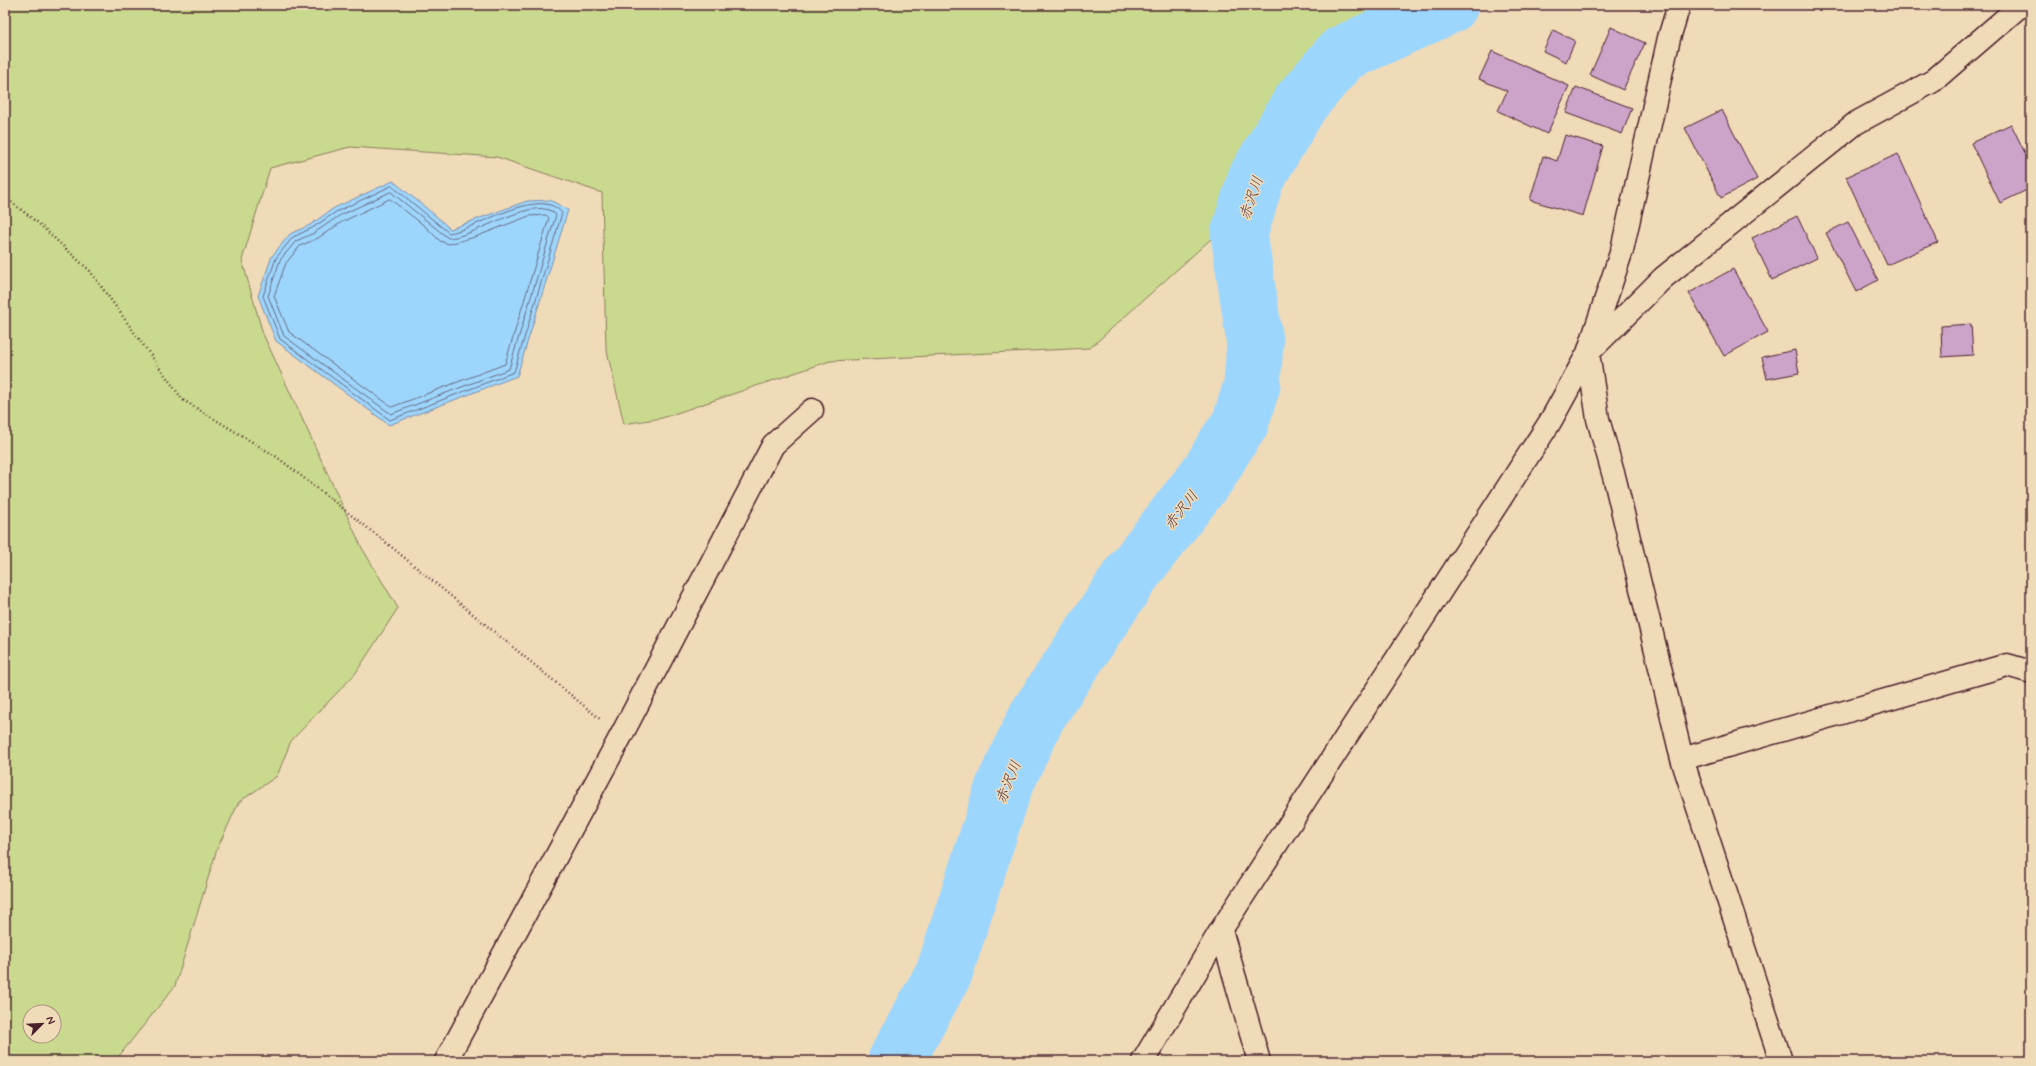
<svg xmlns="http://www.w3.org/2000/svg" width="2036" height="1066" font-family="Mynerve,'Klee One',sans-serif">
	<rect width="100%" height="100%" fill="#f0dbb9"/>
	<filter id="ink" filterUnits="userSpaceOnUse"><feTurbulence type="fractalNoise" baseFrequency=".025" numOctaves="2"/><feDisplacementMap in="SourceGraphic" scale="8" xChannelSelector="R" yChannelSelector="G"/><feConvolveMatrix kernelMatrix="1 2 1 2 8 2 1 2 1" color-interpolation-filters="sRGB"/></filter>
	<g filter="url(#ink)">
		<path fill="#c9d98e" stroke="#8a7c5c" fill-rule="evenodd" d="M5,5h1391l-165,216 -141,127 -260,13 -168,57 -38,6 -18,-77 -4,-154 -105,-36 -147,-10 -80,21 -28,92 21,74 99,214 36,60 -43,66 -64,67 -14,35 -38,26 -22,47 -42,137 -60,75h-110zM30,1012h24v24h-24z"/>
		<path fill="#9dd6fd" stroke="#7c8da9" d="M393,181l43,35 14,13 77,-28 23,-1 18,10 -51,166 -128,49 -113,-84 -18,-45 14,-40 18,-22 20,-9 24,-17z"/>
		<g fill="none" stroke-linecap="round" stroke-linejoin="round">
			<path stroke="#6b687f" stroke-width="1" d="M392,186l57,47c28,-4 91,-48 113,-20l-48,159 -124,48 -110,-81 -17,-43 13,-38 17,-21 19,-9 24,-16z
				M391,192l57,46c26,0 89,-46 108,-23l-47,154 -118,45 -107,-78 -16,-40 12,-36 16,-19 18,-8 25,-17z
				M390,199l36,28 14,14 9,3 26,-7 54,-21 17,-1 3,3 -44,146 -113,43 -103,-75 -15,-36 12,-33 14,-17 18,-8 24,-16z"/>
			<path stroke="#9dd6fd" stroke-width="57" d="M896,1061l48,-88 60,-187 33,-70 96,-144 77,-100 15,-26 15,-22 12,-39 3,-42 -16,-109 17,-56 45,-76 41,-48 108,-49"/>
		</g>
		<path fill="#cca4ca" stroke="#4a1f2b" d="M1611,27l34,16 -22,47 -33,-15z
			M1553,30l22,11 -9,21 -23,-11z
			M1492,51l77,35 -22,48 -49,-23 9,-20 -28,-12z
			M1576,87l56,21 -10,26 -56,-21z
			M1722,110l35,69 -36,19 -36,-70z
			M2011,124l20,41v23l-31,15 -29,-60z
			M1565,135l38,11 -20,70 -53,-16 13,-44 14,5z
			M1898,154l40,88 -51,23 -41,-88z
			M1797,216l20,42 -45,22 -20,-42z
			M1848,222l30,58 -22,12 -30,-59z
			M1733,269l35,63 -44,24 -35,-63z
			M1971,324l2,31 -31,2 -1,-31z
			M1795,350l4,23 -32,6 -5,-22z"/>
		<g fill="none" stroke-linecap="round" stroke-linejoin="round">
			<g stroke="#4a1f2b" stroke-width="25">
				<path id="minor" d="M1592,349l71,-71 193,-155 77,-42 88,-76
					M1588,353l10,66 17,61 67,279 99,302
					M1682,759l325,-94 24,7
					M1221,930l38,131
					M446,1061l175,-325 152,-291 39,-35
					M1143,1061l78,-131 329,-508 38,-69 34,-103 47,-212 10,-33"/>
			</g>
			<path stroke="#4a1f2b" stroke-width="2.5" stroke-dasharray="1 3" stroke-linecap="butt" d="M5,197l33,26 52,48 93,129 94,57 106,83 217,179"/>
			<use href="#minor" stroke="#f0dbb9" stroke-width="22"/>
		</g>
	</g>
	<g text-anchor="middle" stroke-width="3" stroke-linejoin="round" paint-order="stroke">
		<g font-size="15" font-style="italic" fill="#563a4a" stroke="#f0dbb9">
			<text transform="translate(1251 198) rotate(-71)" y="5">赤沢川</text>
			<text transform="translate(1181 510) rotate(-52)" y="5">赤沢川</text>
			<text transform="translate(1008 782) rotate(-68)" y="5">赤沢川</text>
		</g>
	</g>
	<rect width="2036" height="1066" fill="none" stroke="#f0dbb9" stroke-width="20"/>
	<rect x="10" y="10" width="2016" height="1046" fill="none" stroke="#4a1f2b" stroke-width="1.5" filter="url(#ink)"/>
	<g transform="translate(42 1024) rotate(66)"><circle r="19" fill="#f0dbb9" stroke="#ae9080"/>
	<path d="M0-3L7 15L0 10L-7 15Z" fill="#4a1f2b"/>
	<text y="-6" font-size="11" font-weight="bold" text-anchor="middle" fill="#4a1f2b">N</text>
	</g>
</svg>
